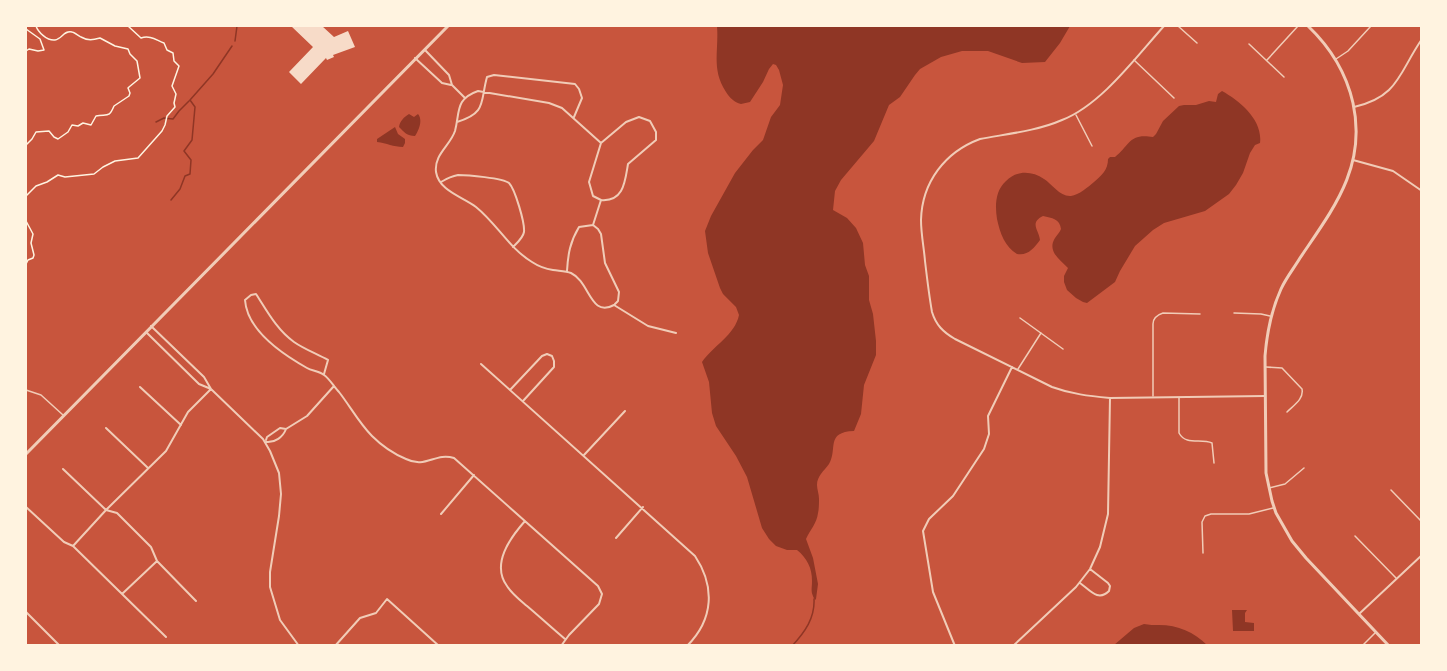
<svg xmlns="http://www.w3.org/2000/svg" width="1447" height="671" font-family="'DM Sans',sans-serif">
	<rect width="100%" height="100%" fill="#c8553d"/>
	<path fill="#8f3625" d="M717,26h353l-10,17 -15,19 -23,1 -34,-12h-26l-21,6 -21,12 -5,6 -15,22 -11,8 -15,36 -33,39 -6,11 -2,19 14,8 9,10 7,15 2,22 4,11v24l4,14 3,27v14l-12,30 -3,29 -7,17c-29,1 -16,18 -25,33 -5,7 -12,12 -12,21 0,4 2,9 2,14 0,4 0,10 -1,14 -1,10 -8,17 -12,26l7,19 5,26 -2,15 -1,1c-5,-9 -3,-10 -3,-19 0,-13 -5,-23 -15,-31h-10l-11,-4 -7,-7 -7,-11 -15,-51 -11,-21 -20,-30 -4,-13 -3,-31 -7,-20c11,-16 33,-27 37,-47l-3,-8 -13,-13 -3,-6 -12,-35 -3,-22 6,-15 24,-43 18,-23 10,-10 8,-23 9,-12 3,-20 -4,-15 -3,-5 -3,-1 -4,5 -6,13 -13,20 -9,2c-7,-2 -11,-6 -15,-12 -15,-23 -7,-41 -9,-66z
		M1222,91c18,10 41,29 38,52l-5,2 -5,8 -7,20 -7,12 -7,9 -24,17 -41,12 -11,7 -18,16 -15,25 -5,11 -28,21 -4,-1 -7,-4 -9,-8 -3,-8v-6l4,-8c-9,-9 -21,-17 -13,-30 2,-3 5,-6 6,-9 -1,-10 -9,-11 -18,-13 -14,7 -4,14 -3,24 -6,8 -12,16 -23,14 -12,-7 -17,-21 -20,-35 -2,-13 -2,-28 9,-38 11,-11 26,-10 38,-2 8,5 16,18 27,17 8,-1 17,-9 23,-14 8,-7 14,-12 14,-23l2,-2h5c15,-12 14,-24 38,-20l3,-3 7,-13 16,-15 5,-1h12l13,-4 7,1 2,-8z
		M409,114l5,3 4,-3c5,6 1,16 -3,22 -8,0 -11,-4 -16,-9 1,-6 5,-10 10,-13z
		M395,127l3,7 7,5v4l-2,4c-10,0 -16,-4 -26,-5v-3z
		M1232,610h15l-2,3v9l9,1v8h-21z
		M1144,624c5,1 10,1 15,1 19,0 35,7 48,20h-93l20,-17z"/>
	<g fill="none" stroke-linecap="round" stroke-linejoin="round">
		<path stroke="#8f3625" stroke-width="1.5" d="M235,41l2,-15
			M156,122l8,-4 9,1 6,-8 10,-10
			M171,200l9,-11 5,-13 5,-2 1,-14 -7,-9 8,-11 3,-33 -5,-7 23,-26 19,-28
			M792,646c13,-14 23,-28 22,-47"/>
	</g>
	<path fill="#f7dbc8" d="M291,26h31l12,11 14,-6 7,16 -22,8 1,2 -7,3 -1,-2 -25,26 -12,-12 24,-25z"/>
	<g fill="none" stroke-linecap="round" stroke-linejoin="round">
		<path stroke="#fff3e0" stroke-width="1.5" d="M26,29l14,10 4,11 -6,1 -9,-2 -3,2
			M26,145l6,-6 4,-7 13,-1 5,6 4,2 10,-7 4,-7 6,1 5,-3 8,2 5,-9c12,-2 13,2 18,-10l15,-10 1,-3 -2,-5 1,-1 11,-9 -3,-17 -7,-7 -2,-5 -13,-3 -15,-8c-7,2 -12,3 -19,-1 -1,0 -7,-5 -9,-5 -8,-2 -10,7 -17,8 -8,1 -17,-8 -19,-14
			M26,196l10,-10 11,-4 11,-7 7,2 29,-3 9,-7 12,-6 23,-3 24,-27 3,-6 2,-9 8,-9 -1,-4 2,-9 -4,-8 7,-20 -5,-5 -1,-8 -6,-3 -3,-7c-8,-3 -14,-8 -23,-5l-13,-12
			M26,221l7,13 -2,9 3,12 -1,3 -5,2 -2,4"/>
		<path stroke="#f1ccb7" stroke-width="1.5" d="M1178,26l19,17
			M1249,44l35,33
			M1336,59l12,-8 23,-25
			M1134,60l40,38
			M1267,60l31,-34
			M1076,115l16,31
			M1234,313l27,1 9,2
			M1020,318l43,31
			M1266,367l16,1 20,21c2,10 -8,16 -15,23
			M1018,369l23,-36
			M26,390l15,5 22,20
			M1153,396v-72c0,-6 4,-9 10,-11l37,1
			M1179,398v35c7,13 22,5 33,10l2,20
			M1269,488l16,-4 19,-16
			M1391,490l31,32
			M1355,536l41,42
			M1203,553l-1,-31 3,-6 6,-2h38l24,-6
			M1355,646h5
			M1362,646l13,-13"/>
		<path stroke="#f1ccb7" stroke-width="2" d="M1164,26c-28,31 -63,79 -102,94 -25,11 -56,14 -82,19 -35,13 -58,43 -59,81 0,14 3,28 4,41 2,17 4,34 7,51 4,13 11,20 23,27l97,48c19,7 37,9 58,11l155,-2
			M425,50l24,25 3,10 13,13
			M415,58l27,25 9,2
			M1354,107c45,-10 45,-35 68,-68
			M457,122c30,-9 23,-20 30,-45l7,-2 81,9 4,5 3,9 -8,19
			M601,143l-39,-35 -13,-5 -71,-12c-23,8 -18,21 -23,40 -5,15 -21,23 -19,41 3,19 27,25 40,35 21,17 33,41 56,55 6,4 14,7 21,8 7,1 13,1 18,3 19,9 19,45 43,32
			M601,143l-12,39 4,14 8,4
			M1353,160l40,11 29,20
			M441,182c5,-3 11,-6 17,-7 9,0 45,3 51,8 6,6 16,40 15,49 -1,6 -7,11 -11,15
			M593,225l8,-25c23,2 24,-19 27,-36l28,-24v-8l-6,-11 -11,-4 -13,5 -25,21
			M593,225l5,4 3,5 4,29 14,29 -1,9 -3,3
			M567,271c1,-17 3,-29 12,-44l14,-2
			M614,305l34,21 28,7
			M151,326l53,51 7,12
			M146,332l53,52 12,5 52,50 7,12 9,22 2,21 -2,22 -9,56v15l10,33 19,26
			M481,364l214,192c20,30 19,63 -8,90
			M324,374l4,-14c-11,-6 -24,-11 -34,-18 -17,-12 -27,-31 -38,-48l-5,1 -6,5c2,30 37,54 62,68 5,3 12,3 17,7 5,3 10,12 15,17 11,14 20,31 33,44 9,9 22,18 34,23 20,10 29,-7 48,-1l144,128 4,8 -3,10 -30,31 -8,11
			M140,387l41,38
			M510,390l32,-34 5,-2 5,2 2,5v6l-31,34
			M106,428l42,40
			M266,440l1,-3 13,-9 6,1 21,-13 27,-30
			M266,442c9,1 17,-5 20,-13
			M584,455l41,-44
			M63,469l43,41 11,3 34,34 6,14 39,40
			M26,507l38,35 9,4 93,91
			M441,514l33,-39
			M525,521c-15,17 -34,43 -18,65 5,8 13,14 20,20 13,11 25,22 38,33
			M616,538l27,-31
			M73,546l33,-36 60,-59 22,-39 23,-23
			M1080,583c10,7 18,19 29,8l1,-5 -2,-3 -18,-14
			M122,594l35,-33
			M26,612l34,34
			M1359,614l63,-59
			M335,646l25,-28 16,-5 11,-14 52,47
			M955,646l-22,-54 -10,-61 6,-12 24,-23 31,-47 5,-15 -1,-18 24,-49
			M1013,646l63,-59 14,-18 10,-22 8,-33 2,-116"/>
		<path stroke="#f1ccb7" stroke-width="3" d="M1308,26c22,21 38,46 45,77 14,64 -20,106 -53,155 -6,10 -14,20 -19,31 -10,22 -14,43 -16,67l1,117 6,28 4,12 16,28 14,17 83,88
			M26,454l422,-428"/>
	</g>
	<rect width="1447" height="671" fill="none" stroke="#fff3e0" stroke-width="54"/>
</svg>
